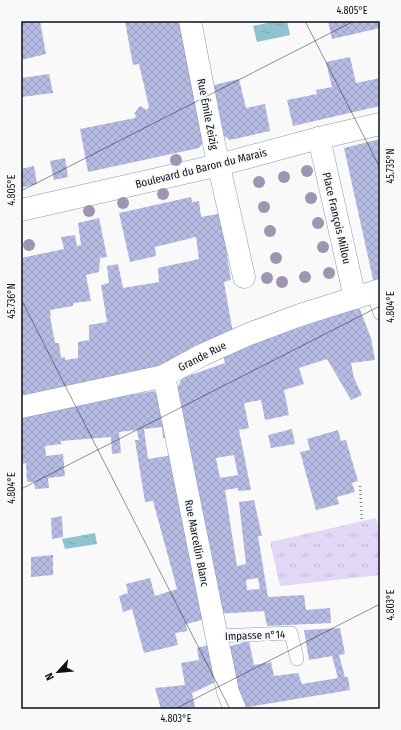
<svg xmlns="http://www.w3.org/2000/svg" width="401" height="730" font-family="'Fira Sans Condensed',sans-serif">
	<defs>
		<pattern id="park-tufts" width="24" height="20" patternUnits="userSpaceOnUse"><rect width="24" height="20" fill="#e2d8f6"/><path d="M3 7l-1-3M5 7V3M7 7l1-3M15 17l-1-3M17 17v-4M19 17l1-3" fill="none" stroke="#c1b8d2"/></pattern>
		<pattern id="water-ripples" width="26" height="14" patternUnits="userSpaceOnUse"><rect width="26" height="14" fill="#90c3d1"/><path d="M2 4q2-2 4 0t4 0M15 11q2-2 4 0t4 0" fill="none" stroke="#7ba6b3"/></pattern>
		<pattern id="building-cross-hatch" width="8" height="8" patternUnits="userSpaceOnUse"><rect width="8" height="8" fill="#b6bbe3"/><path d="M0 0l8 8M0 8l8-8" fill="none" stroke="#9ba0c2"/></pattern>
	</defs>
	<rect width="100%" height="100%" fill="#f9f9f9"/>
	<path fill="url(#park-tufts)" d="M376,518l4,12v45l-100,11 -10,-44z"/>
	<path fill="url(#water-ripples)" d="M277,21h10l3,14 -33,7 -4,-16z
		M95,533l2,11 -32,5 -3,-10z"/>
	<path fill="url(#building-cross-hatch)" fill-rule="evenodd" d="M21,21h19l6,33 -25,6z
		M125,21h55l24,119 -5,8 -111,24 -8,-43 55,-11 1,-3 -2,-1 6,-8 7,4 2,-3 -10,-43 -6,1z
		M328,21h52v7l-48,11z
		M350,57l6,26 24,-5v28l-87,20 -6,-26 30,-6 -1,-4 16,-3 -6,-25z
		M49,74l4,19 -32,4v-19z
		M239,79l7,29 19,-4 5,27 -40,9 -6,-4 -10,-51z
		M380,139v143l-6,2 -30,-136z
		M65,158l3,19 -14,3 -4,-19z
		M34,166l3,18 -16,4v-19z
		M191,197l1,5 7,-1 2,16 22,-4 8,43h-4l4,24 -7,2 9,51 -21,7 -60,29 -131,27v-93h2l-2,-17v-28l43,-9 -3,-12 14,-2 2,11 4,-1 -3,-22 21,-5 8,39 -7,1 -1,14 -13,3 5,26 -18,2v3l-23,4 1,6h-1l5,27h4l2,15 4,-1v3l13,-2v-16l11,-2v-15l18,-3 -6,-37 8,-2 -2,-17 11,-2 5,24 36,-6 -1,-14 41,-9 -3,-22 -41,10 1,9 -26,6 -11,-49z
		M359,307l12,31 4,22 -24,3 3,15 8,17 -11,5 -24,-41 -28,9 5,16 -20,6 5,25 -24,5 -4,-20 -17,3 5,25 -10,2 12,60 -13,1v-3l-13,2 12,76 9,-2 -7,-62 15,-2 8,36h-4l10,61 36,-2 2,15 24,-2 1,15 -64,3 -3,-15 -48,3 -40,-222 6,-14 43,-15 -2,-9zM234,455l4,20 -18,3 -4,-20zM258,578l2,11 -13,1 -1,-10z
		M154,391l11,11 7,35 -9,1 -1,-11 -18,2 4,30 25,-4 33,164 -20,5 1,7 -12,2 3,12 -34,8 -12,-44 -9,3 -4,-16 9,-3 -2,-9 24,-6 5,18 22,-7 -24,-88 -8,1 -10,-62h4l-2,-10 -18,2 2,21 -9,1 -1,-17 -50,4v3l-16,2 1,10 17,-2 2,22 -17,2 1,10 -14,1 -1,-7h-7l-1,-19 -5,1v-51z
		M292,429l3,15 -24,4 -3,-13z
		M338,430l3,11 5,-1 12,41 -6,2 3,9 -18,5 2,7 -23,6 -16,-58 10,-2 -3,-11z
		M62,516l1,21 -11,2 -1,-21z
		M53,555v20l-22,2v-20z
		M340,628l5,26 -6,1 6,22h3l2,13 -108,18 -15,-61 22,-6 5,24 17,-3 3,14 24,-3 4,11 36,-6 -6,-22 -23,4 -5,-30z
		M212,644l8,36 -28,13 3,14 -34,2 -6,-21 30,-3 -4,-22 18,-3 -2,-12z"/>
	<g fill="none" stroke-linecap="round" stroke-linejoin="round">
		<g stroke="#8599b6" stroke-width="14">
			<path id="service" d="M373,292l7,21
				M216,636l75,-3 6,26"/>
		</g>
		<g stroke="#8599b6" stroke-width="23">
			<path id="minor" d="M190,21l24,123 30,133
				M319,138l36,160
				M164,376l64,316 7,17
				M21,407l143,-31 38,-21 47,-21 51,-19 80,-25"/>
		</g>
		<g stroke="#8599b6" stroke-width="23">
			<path id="secondary" d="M21,210l198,-45 100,-27 61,-14"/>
		</g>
		<path stroke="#83878c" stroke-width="2.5" stroke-dasharray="1 3" stroke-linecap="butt" d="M360,486l2,35"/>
		<use href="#service" stroke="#fff" stroke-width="13"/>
		<use href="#minor" stroke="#fff" stroke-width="22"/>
		<use href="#secondary" stroke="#fff" stroke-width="22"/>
	</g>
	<g fill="#9f94b2">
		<circle cx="176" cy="160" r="6"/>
		<circle cx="307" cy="171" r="6"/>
		<circle cx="284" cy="177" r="6"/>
		<circle cx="259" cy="182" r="6"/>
		<circle cx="163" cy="194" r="6"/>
		<circle cx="311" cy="198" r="6"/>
		<circle cx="123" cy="203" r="6"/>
		<circle cx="264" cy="207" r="6"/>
		<circle cx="89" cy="211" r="6"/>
		<circle cx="318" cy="223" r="6"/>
		<circle cx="270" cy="231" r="6"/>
		<circle cx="29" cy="245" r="6"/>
		<circle cx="323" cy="247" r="6"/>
		<circle cx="276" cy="258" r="6"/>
		<circle cx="329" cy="273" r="6"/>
		<circle cx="305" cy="277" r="6"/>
		<circle cx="267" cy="278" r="6"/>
		<circle cx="282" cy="282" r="6"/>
	</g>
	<path fill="none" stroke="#0a111b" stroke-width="1" stroke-opacity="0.45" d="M305,21l75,147M21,191l333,-170M21,299l209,410M21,489l359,-183M175,709l205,-105"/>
	<g text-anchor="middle" stroke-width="4" stroke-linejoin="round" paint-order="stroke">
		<g font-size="11" fill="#0a111b" stroke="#f9f9f9">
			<text transform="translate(208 114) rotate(79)" y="4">Rue Émile Zeizig</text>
			<text transform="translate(201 168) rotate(-14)" y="4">Boulevard du Baron du Marais</text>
			<text transform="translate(337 218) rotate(77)" y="4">Place François Millou</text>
			<text transform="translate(202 356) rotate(-27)" y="4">Grande Rue</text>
			<text transform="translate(197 543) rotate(79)" y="4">Rue Marcellin Blanc</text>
			<text transform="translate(255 635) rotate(-2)" y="4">Impasse n°14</text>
		</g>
	</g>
	<rect width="401" height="730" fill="none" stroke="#f9f9f9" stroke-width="44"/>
	<g transform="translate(58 672) rotate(243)" stroke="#f9f9f9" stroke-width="3" paint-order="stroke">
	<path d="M0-3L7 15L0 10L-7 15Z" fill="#0a111b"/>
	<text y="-6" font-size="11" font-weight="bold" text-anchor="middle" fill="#0a111b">N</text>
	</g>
	<rect x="22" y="22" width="357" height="686" fill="none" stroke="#0a111b" stroke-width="1.5"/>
	<g font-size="10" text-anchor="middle" fill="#0a111b">
		<text x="352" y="14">4.805°E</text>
		<text transform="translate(390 166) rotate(-90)" y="4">45.735°N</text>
		<text transform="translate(11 190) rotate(-90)" y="4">4.805°E</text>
		<text transform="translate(11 301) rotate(-90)" y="4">45.736°N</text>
		<text transform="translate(390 307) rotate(-90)" y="4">4.804°E</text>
		<text transform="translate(11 488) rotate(-90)" y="4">4.804°E</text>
		<text transform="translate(390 605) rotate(-90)" y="4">4.803°E</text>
		<text x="176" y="722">4.803°E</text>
	</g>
</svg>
